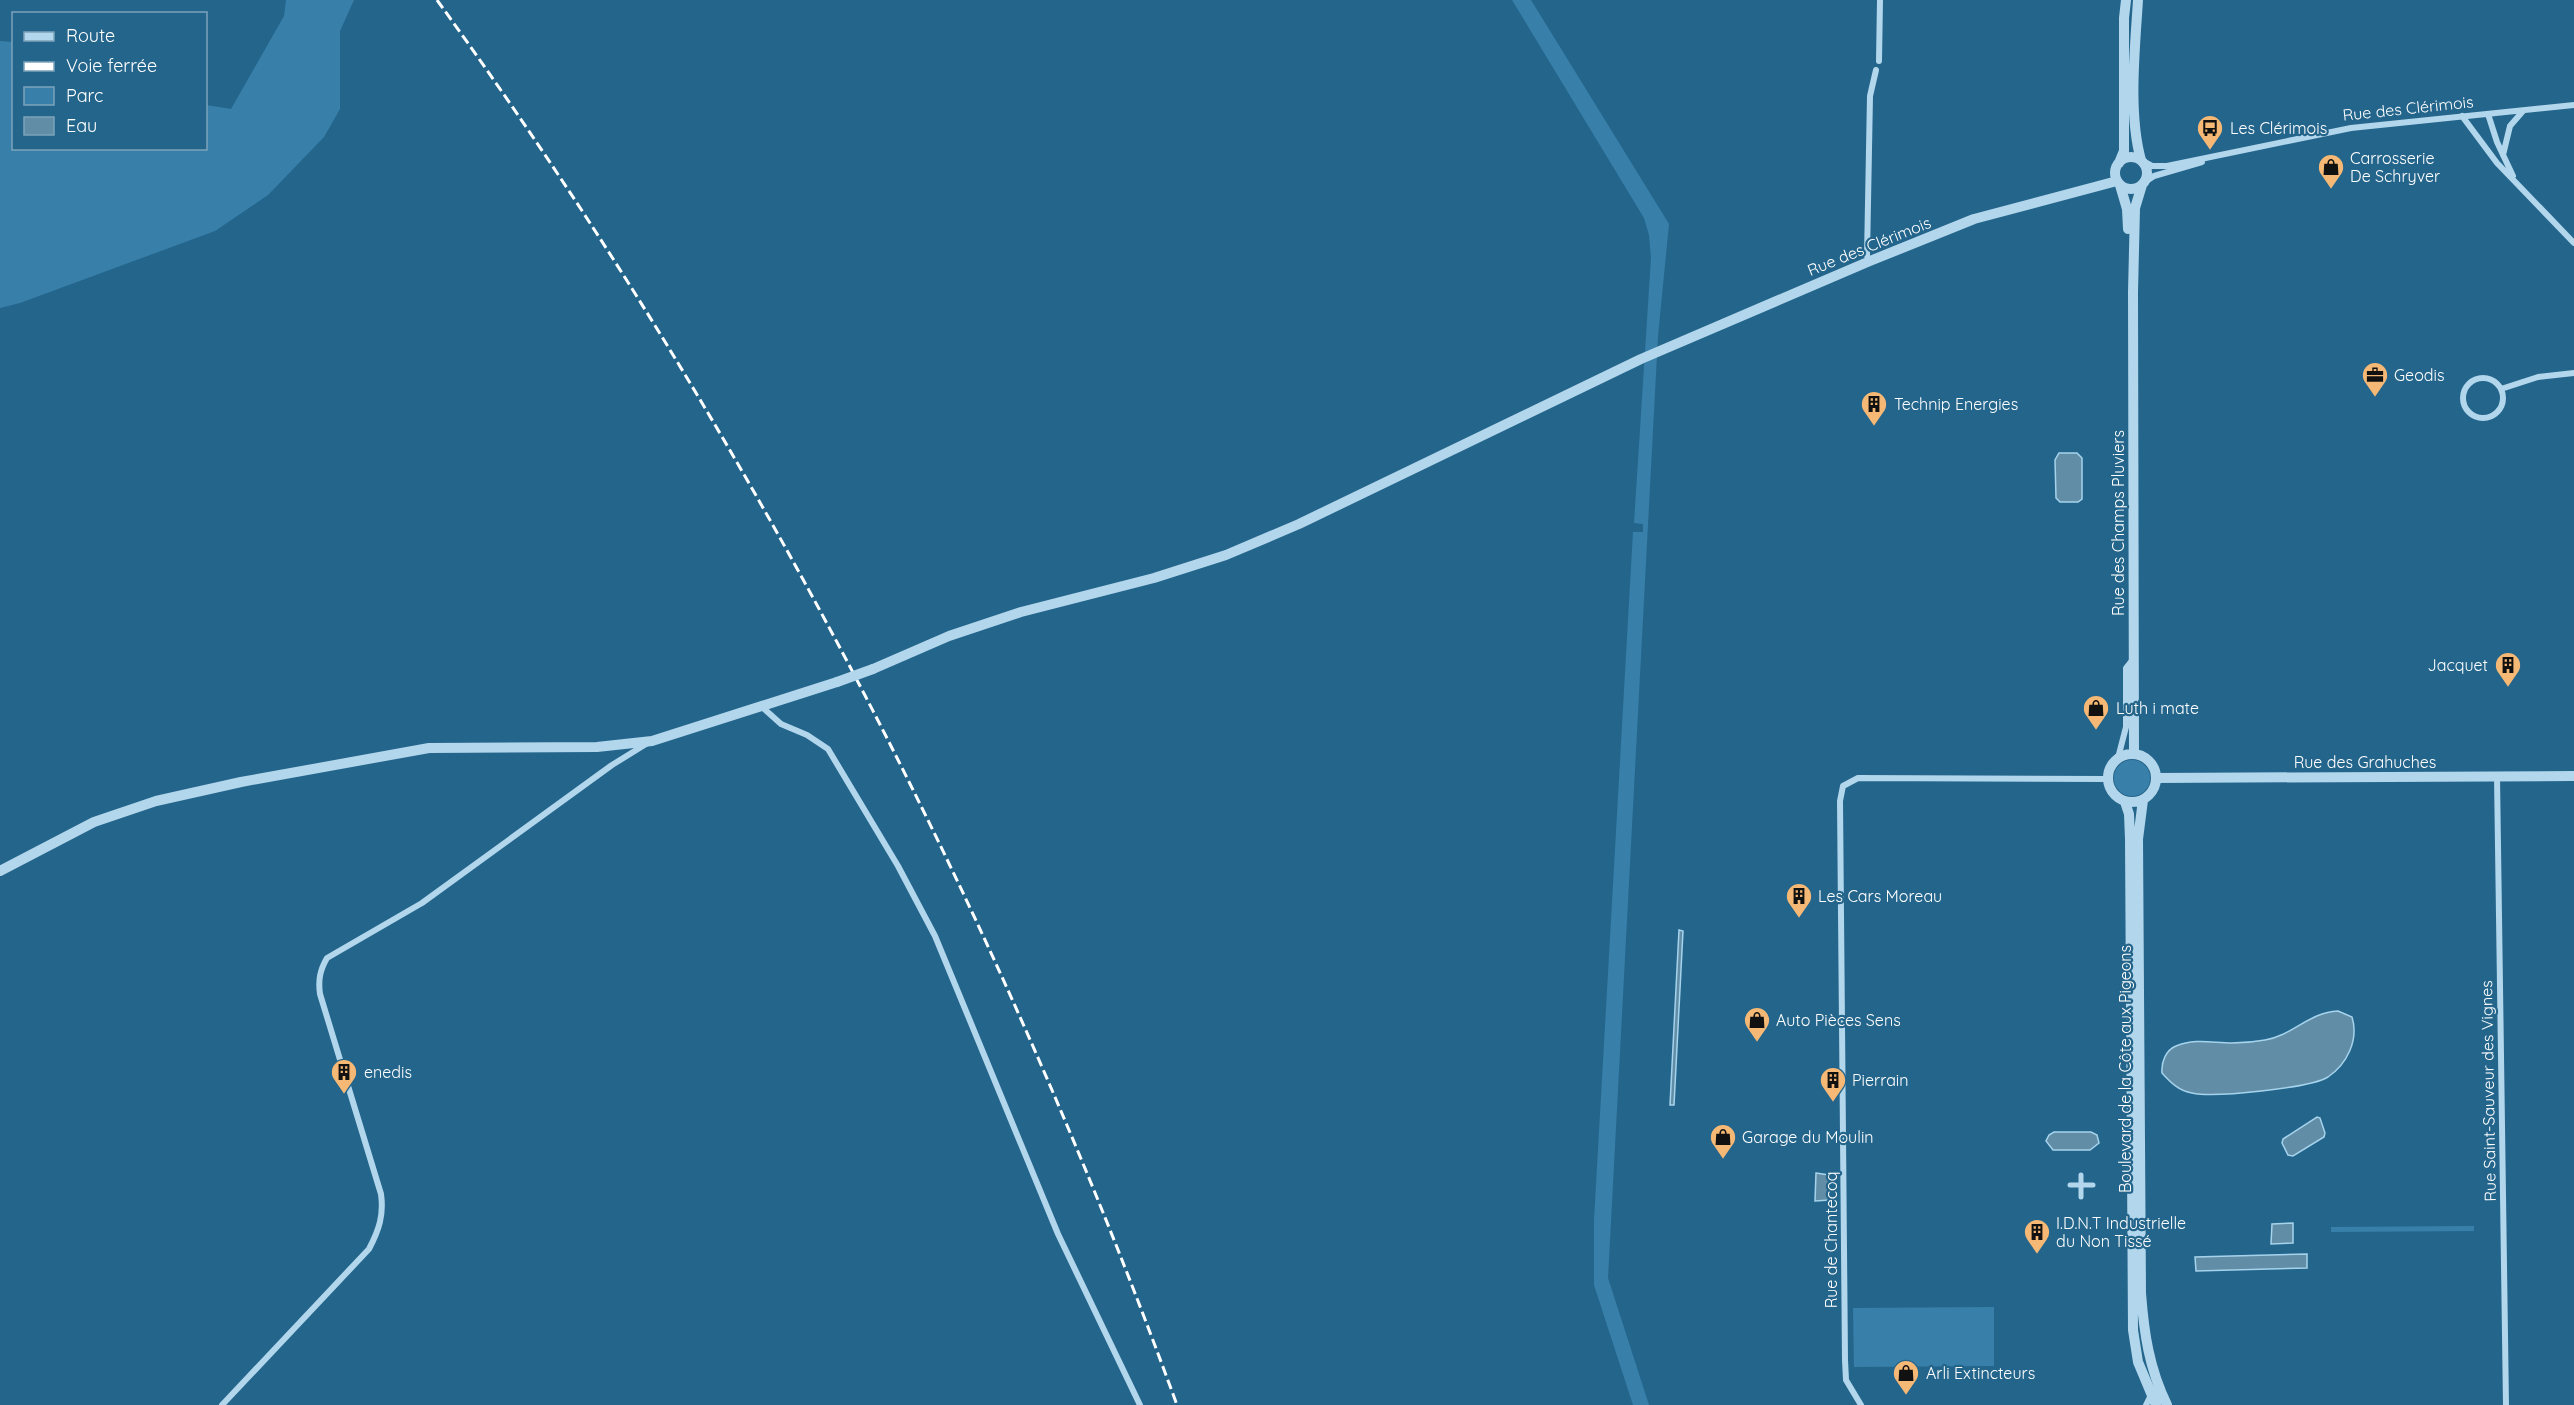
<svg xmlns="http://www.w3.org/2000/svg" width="2574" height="1405" font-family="Quicksand,sans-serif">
	<rect width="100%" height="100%" fill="#24658c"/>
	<path fill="#3880a9" d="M286,0h68l-14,31v78l-16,28 -56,58 -53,36 -195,72 -20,5v-267l13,1 1,106h192v-43l25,4 53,-93z
		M1512,0h19l138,224 -11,112 -50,942 41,127h-16l-39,-120v-65l39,-688h10v-8l-9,-1 17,-265 -2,-23 -5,-17z
		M2114 778a18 18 0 1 1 36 0a18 18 0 1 1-36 0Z
		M2474,1226v5l-143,1v-5z
		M1994,1307v59l-140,1 -1,-59z"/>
	<path fill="#628da7" stroke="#a6d3ec" stroke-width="1.5" d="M2059,453h18l5,5v41l-4,3h-18l-4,-4 -1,-38z
		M1679,930l4,1 -9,174h-4z
		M2338,1011l14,6c7,23 -5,47 -24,60 -18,11 -114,21 -136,16 -13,-2 -22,-11 -30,-20 -1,-11 4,-23 14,-27 19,-8 37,-3 56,-3 10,0 22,-1 33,-3 27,-4 44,-28 73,-29z
		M2317,1117l3,1 5,15 -1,4 -31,19 -5,-1 -6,-12 1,-4z
		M2054,1132h37l6,3 2,8 -9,7h-37l-7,-9 3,-6z
		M1816,1173l13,2 1,25 -15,1z
		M2293,1223v20l-22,1 1,-20z
		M2307,1254v14l-111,3 -1,-14z"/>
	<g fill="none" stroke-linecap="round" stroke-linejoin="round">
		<path stroke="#b2d6eb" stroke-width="5" d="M2081,1175v22
			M2070,1185h23"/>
		<path stroke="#b2d6eb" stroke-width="6" d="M1879,61l1,-61
			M2488,114l9,28 16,34
			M2462,116l35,47 77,80
			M2503,155l7,-29 13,-15
			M2141,160l11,6h15l184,-38 223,-23
			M2145,182l9,-6 48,-14
			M1870,261l-3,-5 3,-160 6,-26
			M2463 398a20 20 0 1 1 40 0a20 20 0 1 1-40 0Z
			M2501,389l37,-12 36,-4
			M762,707l19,17 26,11 21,14 70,117 37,70 123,298 82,171
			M2118,758l8,-31v-59l8,-10
			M2497,776l9,629
			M222,1405l147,-156c10,-19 15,-34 12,-55l-61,-200c-2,-14 0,-24 7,-36l95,-55 190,-138 34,-21
			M1861,1405l-15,-25 -1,-20 -5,-559 3,-15 15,-8 249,1
			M2146,1405l5,-10"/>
		<path stroke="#b2d6eb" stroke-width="10" d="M2138,0c-3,48 -10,114 3,160
			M2115 173a16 16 0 1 1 32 0a16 16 0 1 1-32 0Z
			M2119,163l5,-12v-133l2,-18
			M2120,185l7,24 1,20
			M873,669l76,-33 72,-24 133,-34 72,-23 73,-31 342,-165 229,-98 104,-42 143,-38
			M2108 778a24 24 0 1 1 48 0a24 24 0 1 1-48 0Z
			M2134,754l-1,-462 2,-84 7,-23
			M2156,778l418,-2
			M2143,800l-5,39 3,454c3,40 8,75 26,112
			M2125,802l4,12 1,25 3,491 5,32 18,43
			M0,871l94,-49 62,-21 85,-19 188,-34 168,-1 55,-6 185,-59"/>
		<path stroke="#fff" stroke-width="3" stroke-dasharray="10 4.5" stroke-linecap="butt" d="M437,0c310,428 559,909 740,1405"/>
		<path stroke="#b2d6eb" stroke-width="10" d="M837,682l36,-13"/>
	</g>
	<defs>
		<g id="bus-pin" transform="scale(1.35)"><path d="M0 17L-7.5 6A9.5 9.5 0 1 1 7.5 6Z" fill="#f5b875" stroke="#24658c"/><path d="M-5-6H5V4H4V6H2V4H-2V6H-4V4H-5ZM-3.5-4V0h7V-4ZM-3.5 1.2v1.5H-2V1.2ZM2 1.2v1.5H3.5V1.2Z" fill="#111"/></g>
		<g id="shop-pin" transform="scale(1.35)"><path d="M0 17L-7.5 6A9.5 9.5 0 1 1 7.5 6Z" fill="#f5b875" stroke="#24658c"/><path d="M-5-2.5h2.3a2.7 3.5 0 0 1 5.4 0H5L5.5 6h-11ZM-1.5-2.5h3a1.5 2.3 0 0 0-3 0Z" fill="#111"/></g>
		<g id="office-pin" transform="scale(1.35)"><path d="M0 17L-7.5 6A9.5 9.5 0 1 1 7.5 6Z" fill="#f5b875" stroke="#24658c"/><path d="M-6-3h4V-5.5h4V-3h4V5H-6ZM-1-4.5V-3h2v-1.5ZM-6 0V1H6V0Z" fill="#111"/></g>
		<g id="building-pin" transform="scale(1.35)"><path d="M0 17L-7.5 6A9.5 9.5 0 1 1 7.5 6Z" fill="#f5b875" stroke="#24658c"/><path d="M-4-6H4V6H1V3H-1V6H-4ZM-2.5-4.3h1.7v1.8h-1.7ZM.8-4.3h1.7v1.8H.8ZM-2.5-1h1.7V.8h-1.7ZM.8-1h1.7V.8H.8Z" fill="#111"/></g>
	</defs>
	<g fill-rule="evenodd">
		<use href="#bus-pin" x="2210" y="128"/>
		<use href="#shop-pin" x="2331" y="167"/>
		<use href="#office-pin" x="2375" y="375"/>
		<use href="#building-pin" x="1874" y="404"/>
		<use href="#building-pin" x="2508" y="665"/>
		<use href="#shop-pin" x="2096" y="708"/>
		<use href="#building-pin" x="1799" y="896"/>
		<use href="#shop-pin" x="1757" y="1020"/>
		<use href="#building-pin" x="344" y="1072"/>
		<use href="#building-pin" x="1833" y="1080"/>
		<use href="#shop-pin" x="1723" y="1137"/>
		<use href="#building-pin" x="2037" y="1232"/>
		<use href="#shop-pin" x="1906" y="1373"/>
	</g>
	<g text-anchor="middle" stroke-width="4.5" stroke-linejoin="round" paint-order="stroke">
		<g font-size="16" fill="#fff" stroke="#24658c">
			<text transform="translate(2408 108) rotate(-6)" y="6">Rue des Clérimois</text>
			<text transform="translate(1869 246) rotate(-22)" y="6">Rue des Clérimois</text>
			<text transform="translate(2118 523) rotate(-90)" y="6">Rue des Champs Pluviers</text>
			<text x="2365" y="768">Rue des Grahuches</text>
			<text transform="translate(2125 1069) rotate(-90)" y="6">Boulevard de la Côte aux Pigeons</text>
			<text transform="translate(2488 1091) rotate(-91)" y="6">Rue Saint-Sauveur des Vignes</text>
			<text transform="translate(1831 1240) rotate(-90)" y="6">Rue de Chantecoq</text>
		</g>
		<g font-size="16" fill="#fff" stroke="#24658c" text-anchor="start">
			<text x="2230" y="134">Les Clérimois</text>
			<text x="2350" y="164">Carrosserie<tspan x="2350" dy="18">De Schryver</tspan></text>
			<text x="2394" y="381">Geodis</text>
			<text x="1894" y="410">Technip Energies</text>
			<text x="2488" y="671" text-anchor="end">Jacquet</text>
			<text x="2116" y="714">Luth i mate</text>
			<text x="1818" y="902">Les Cars Moreau</text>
			<text x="1776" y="1026">Auto Pièces Sens</text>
			<text x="364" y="1078">enedis</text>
			<text x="1852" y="1086">Pierrain</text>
			<text x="1742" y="1143">Garage du Moulin</text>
			<text x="2056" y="1229">I.D.N.T Industrielle<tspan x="2056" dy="18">du Non Tissé</tspan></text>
			<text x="1926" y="1379">Arli Extincteurs</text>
		</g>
	</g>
	<rect x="12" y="12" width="195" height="138" fill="#24658c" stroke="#7ca3ba" stroke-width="1.5"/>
	<rect x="24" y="32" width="30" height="9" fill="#b2d6eb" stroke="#7ca3ba" stroke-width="1.5"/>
	<text x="66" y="42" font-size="18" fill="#ffffff">Route</text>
	<rect x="24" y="62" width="30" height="9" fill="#ffffff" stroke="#7ca3ba" stroke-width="1.5"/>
	<text x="66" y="72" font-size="18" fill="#ffffff">Voie ferrée</text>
	<rect x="24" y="87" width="30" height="18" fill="#3880a9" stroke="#7ca3ba" stroke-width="1.5"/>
	<text x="66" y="102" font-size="18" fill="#ffffff">Parc</text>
	<rect x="24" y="117" width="30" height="18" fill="#628da7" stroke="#7ca3ba" stroke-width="1.5"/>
	<text x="66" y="132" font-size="18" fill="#ffffff">Eau</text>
</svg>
